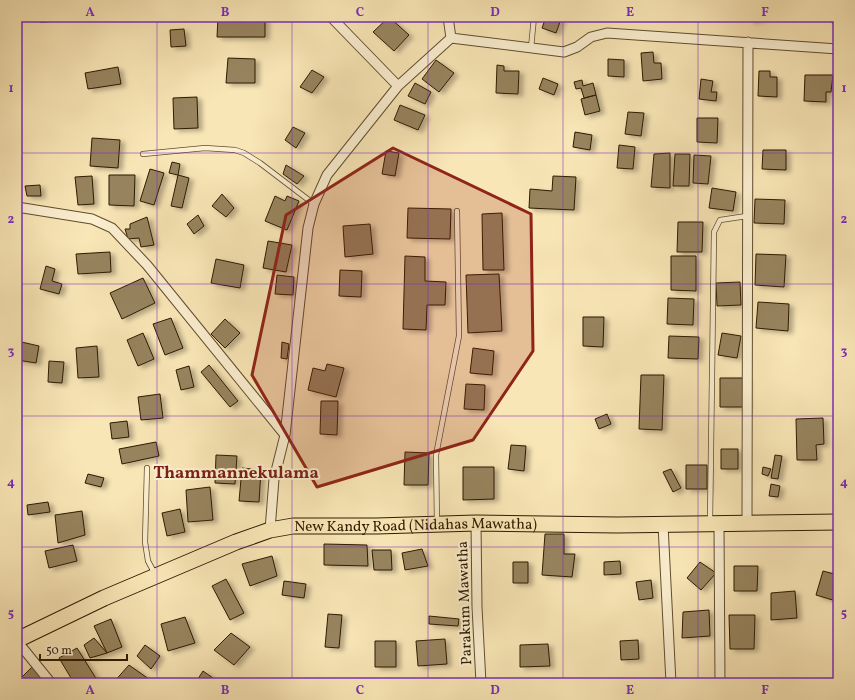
<svg xmlns="http://www.w3.org/2000/svg" width="855" height="700" font-family="Vollkorn,serif">
	<defs>
		<filter id="shadow"><feDropShadow dx="4.5" dy="2.5" stdDeviation="2" flood-color="#0004"/></filter>
	</defs>
	<rect width="100%" height="100%" fill="#f9e6b6"/>
	<filter id="stains"><feTurbulence type="fractalNoise" baseFrequency=".005" numOctaves="4"/><feColorMatrix values="0 0 0 0 .2 0 0 0 0 .09 0 0 0 0 .02 0 0 0 .5 -.17"/></filter>
	<radialGradient id="worn" r=".72"><stop offset=".6" stop-color="#630" stop-opacity="0"/><stop offset="1" stop-color="#630" stop-opacity=".3"/></radialGradient>
	<path fill="#97845f" stroke="#2d1a00" filter="url(#shadow)" d="M218,17h47v20h-48z
		M389,17l20,18 -15,16 -21,-19z
		M546,17h8l7,2 -5,14 -14,-5z
		M749,17h15l-14,4z
		M832,17h6v6h-6z
		M184,29l2,17 -15,1 -1,-17z
		M653,52l1,11h7l1,16 -19,2 -2,-28z
		M228,58l27,1v24h-29z
		M608,59l16,1v17l-16,-1z
		M436,60l18,13 -15,19 -17,-13z
		M497,65l7,1v5h15l-1,23 -22,-1z
		M118,67l3,17 -33,5 -3,-16z
		M312,70l12,7 -12,16 -12,-6z
		M759,71h11v6h7v20l-19,-1z
		M805,75h28l-2,17h-5v10l-22,-1z
		M543,78l15,6 -4,11 -15,-6z
		M701,79l12,2 -2,11h6l-1,9 -17,-2z
		M582,80l1,6 10,-3 3,12 -12,3 -3,-10 -5,1 -2,-7z
		M415,83l16,9 -6,12 -17,-8z
		M596,95l4,16 -15,4 -4,-16z
		M197,97l1,31 -24,1 -1,-31z
		M400,105l25,10 -7,15 -24,-10z
		M628,112l16,1 -3,23 -16,-2z
		M697,118h21l-1,25 -20,-1z
		M293,127l12,6 -9,15 -11,-8z
		M575,132l17,3 -2,15 -17,-3z
		M92,138l28,2 -2,28 -28,-2z
		M619,145l16,2 -2,22 -16,-1z
		M763,150h23v20l-24,-1z
		M386,151l13,2 -4,23 -13,-2z
		M670,153v35l-19,-1 3,-33z
		M675,154h15l-1,32h-16z
		M694,155l17,1 -3,28 -15,-1z
		M172,162l8,2 -2,11 -9,-2z
		M286,165l18,11 -7,8 -14,-10z
		M150,169l14,4 -10,32 -14,-4z
		M109,175h26l-1,31 -25,-1z
		M178,175l11,3 -7,30 -11,-2z
		M92,176l2,28 -16,1 -3,-28z
		M553,176l23,1 -2,33 -45,-2 1,-19 22,2z
		M40,185l1,11h-14l-2,-10z
		M712,188l24,4 -3,19 -24,-3z
		M222,194l12,14 -8,9 -14,-11z
		M275,196l10,5 2,-5 12,5 -12,29 -22,-9z
		M755,199l30,1 -1,24 -30,-1z
		M408,208l43,1 -1,30 -43,-1z
		M502,213l2,57h-21l-1,-56z
		M198,215l6,11 -10,8 -7,-10z
		M147,217l7,28 -13,2 -2,-9 -11,1 -3,-10h5v-5z
		M678,222h25l-1,30h-25z
		M370,224l3,30 -28,3 -2,-31z
		M268,241l24,4 -6,27 -23,-4z
		M110,252l1,20 -33,2 -2,-20z
		M756,254l30,1 -2,32 -29,-2z
		M405,256l20,1v24l21,1 -1,23h-18l-1,25 -23,-1z
		M671,256h25v35l-25,-1z
		M216,259l28,6 -4,23 -29,-5z
		M46,266l9,3 -3,12 10,3 -3,10 -19,-5z
		M340,270l22,1 -1,26 -22,-1z
		M499,274l3,57 -34,2 -2,-58z
		M277,275l17,2 -1,18 -18,-1z
		M143,278l12,25 -33,16 -12,-26z
		M740,282l1,23 -24,1 -1,-23z
		M668,298l26,1 -1,26 -26,-1z
		M758,302l31,2 -1,27 -32,-3z
		M583,317h21l-1,30 -20,-1z
		M171,318l12,30 -18,7 -12,-31z
		M225,319l15,14 -15,15 -14,-14z
		M143,333l11,26 -16,7 -11,-26z
		M722,333l19,3 -4,22 -19,-3z
		M669,336l30,1 -1,22 -30,-1z
		M17,341l22,5 -3,17 -19,-3z
		M282,342l7,2 -2,15 -6,-1z
		M97,346l2,31 -21,1 -2,-30z
		M473,348l21,3 -2,24 -22,-2z
		M49,361l15,1 -2,21 -14,-1z
		M327,364l17,4 -8,29 -28,-7 5,-22 12,3z
		M209,365l29,36 -8,6 -29,-35z
		M189,366l5,21 -13,3 -5,-20z
		M641,375h23l-2,55 -23,-1z
		M720,378h26v29h-26z
		M466,384l19,1 -1,25 -20,-1z
		M160,394l3,24 -22,2 -3,-23z
		M321,401h17l-1,34 -17,-1z
		M607,414l4,10 -12,5 -4,-10z
		M823,418l1,26 -8,1 1,15h-20l-1,-41z
		M127,421l2,16 -17,2 -2,-16z
		M156,442l3,14 -37,8 -3,-15z
		M511,445l15,1 -2,25 -16,-2z
		M721,449h17v20h-17z
		M405,452l24,1 -1,32h-24z
		M216,455l21,1 -2,28 -20,-1z
		M775,455l7,1 -4,23 -7,-1z
		M686,465h21v24h-21z
		M463,467h31v32l-31,1z
		M763,467l8,2 -3,7 -6,-2z
		M242,468l19,2 -2,32 -20,-1z
		M671,469l10,19 -8,4 -10,-20z
		M88,474l16,4 -3,9 -16,-4z
		M771,484l9,2 -2,11 -9,-1z
		M210,487l3,33 -25,2 -2,-32z
		M48,502l2,10 -22,3 -1,-10z
		M180,509l5,23 -18,4 -5,-23z
		M82,511l3,24 -27,8 -3,-28z
		M545,534h19v20h11l-3,23 -30,-2z
		M324,544l43,1 1,21 -44,-1z
		M73,545l4,16 -28,7 -4,-17z
		M422,549l6,17 -23,4 -3,-17z
		M372,550h19l1,20h-18z
		M272,556l5,20 -27,10 -8,-22z
		M620,561l1,13 -17,1v-13z
		M513,562h15v21h-15z
		M700,562l16,11 -15,17 -14,-12z
		M734,566h24l-1,25h-23z
		M823,571l15,4v20l-2,6 -20,-6z
		M226,579l18,34 -14,7 -18,-34z
		M651,580l2,18 -14,2 -3,-18z
		M284,581l22,3 -2,14 -22,-3z
		M795,591l2,27 -26,2v-27z
		M709,610l1,26 -28,2 1,-26z
		M328,614l14,1 -3,33 -14,-1z
		M729,615h26l-1,34h-24z
		M429,616l30,3 -1,7 -29,-2z
		M185,617l10,26 -27,8 -7,-27z
		M111,619l11,28 -15,6 -13,-27z
		M231,633l19,14 -16,18 -20,-15z
		M94,638l13,15 -17,5 -6,-13z
		M445,639l2,25 -29,2 -2,-25z
		M638,640l1,19 -18,1 -1,-19z
		M375,641h21v26h-21z
		M548,644l2,22 -30,1v-22z
		M145,645l15,11 -9,13 -14,-13z
		M77,648l20,32 -5,3h-18l-15,-25z
		M34,665l12,17 -1,1h-19l-6,-4z
		M129,665l24,17 -40,1z
		M203,671l17,12h-23l-1,-1z
		M162,679l9,4h-12z
		M751,681v2h-22z"/>
	<g fill="none" stroke-linecap="round" stroke-linejoin="round">
		<g stroke="#604d2e" stroke-width="6">
			<path id="lane" d="M42,20l22,-3
				M531,48l3,-31
				M143,154l62,-6 30,2 9,3 16,10 54,41
				M147,468l-2,74 3,19 7,13
				M710,521l4,-289 6,-12 27,-4
				M437,522l-1,-67 23,-119 -2,-125"/>
		</g>
		<g stroke="#604d2e" stroke-width="11">
			<path id="street" d="M331,17l67,69
				M448,17l3,21
				M17,207l75,12 20,9 35,37 138,170
				M476,523l1,84 4,76
				M747,523l1,-481
				M663,525l8,158
				M719,525l1,158
				M270,530l4,-51 11,-44 23,-207 6,-24 13,-29 71,-89 53,-48 113,14 13,-5 14,-10 16,-4 231,16
				M17,641l34,42"/>
		</g>
		<g stroke="#2d1a00" stroke-width="17">
			<g id="primary">
				<path id="s1" d="M17,640l87,-42 132,-56 34,-12 23,-4h84l99,-3 141,2 221,-3"/>
			</g>
		</g>
		<use href="#lane" stroke="#fbefd0" stroke-width="4.5"/>
		<use href="#street" stroke="#fbefd0" stroke-width="9"/>
		<use href="#primary" stroke="#f9e6b6" stroke-width="15"/>
	</g>
	<path fill="#8f2418" fill-opacity="0.2" stroke="#8f2418" stroke-width="3" stroke-linejoin="round" d="M393,148l138,66 2,137 -60,89 -156,47 -65,-112 34,-160z"/>
	<path fill="none" stroke="#7b2cbf" stroke-width="1" stroke-opacity="0.55" d="M157,17v666M292,17v666M428,17v666M563,17v666M698,17v666M17,153h821M17,284h821M17,416h821M17,547h821"/>
	<g text-anchor="middle" stroke-width="4" stroke-linejoin="round" paint-order="stroke">
		<g font-size="15" fill="#2d1a00" stroke="#fbefd0">
			<text dy="5" stroke="none"><textPath href="#s1" startOffset="422">New Kandy Road (Nidahas Mawatha)</textPath></text>
			<text transform="translate(464 603) rotate(-92)" y="5">Parakum Mawatha</text>
		</g>
		<g font-size="17" font-weight="bold" fill="#7a1f14" stroke="#fbefd0">
			<text x="236" y="478">Thammannekulama</text>
		</g>
	</g>
	<rect width="855" height="700" fill="none" stroke="#f9e6b6" stroke-width="44"/>
	<path d="M40 654v6h87v-6" fill="none" stroke="#2d1a00" stroke-width="2"/>
	<text x="46" y="654" font-size="12" fill="#2d1a00" stroke="#fbefd0" stroke-width="3" paint-order="stroke">50 m</text>
	<rect x="22" y="22" width="811" height="656" fill="none" stroke="#7b2cbf" stroke-width="1.5"/>
	<g font-size="13" text-anchor="middle" font-weight="bold" fill="#7b2cbf">
		<text x="90" y="16">A</text>
		<text x="225" y="16">B</text>
		<text x="360" y="16">C</text>
		<text x="495" y="16">D</text>
		<text x="630" y="16">E</text>
		<text x="765" y="16">F</text>
		<text x="11" y="92">1</text>
		<text x="844" y="92">1</text>
		<text x="11" y="223">2</text>
		<text x="844" y="223">2</text>
		<text x="11" y="355">3</text>
		<text x="844" y="355">3</text>
		<text x="11" y="486">4</text>
		<text x="844" y="486">4</text>
		<text x="11" y="617">5</text>
		<text x="844" y="617">5</text>
		<text x="90" y="694">A</text>
		<text x="225" y="694">B</text>
		<text x="360" y="694">C</text>
		<text x="495" y="694">D</text>
		<text x="630" y="694">E</text>
		<text x="765" y="694">F</text>
	</g>
	<rect width="100%" height="100%" filter="url(#stains)"/>
	<rect width="100%" height="100%" fill="url(#worn)"/>
</svg>
